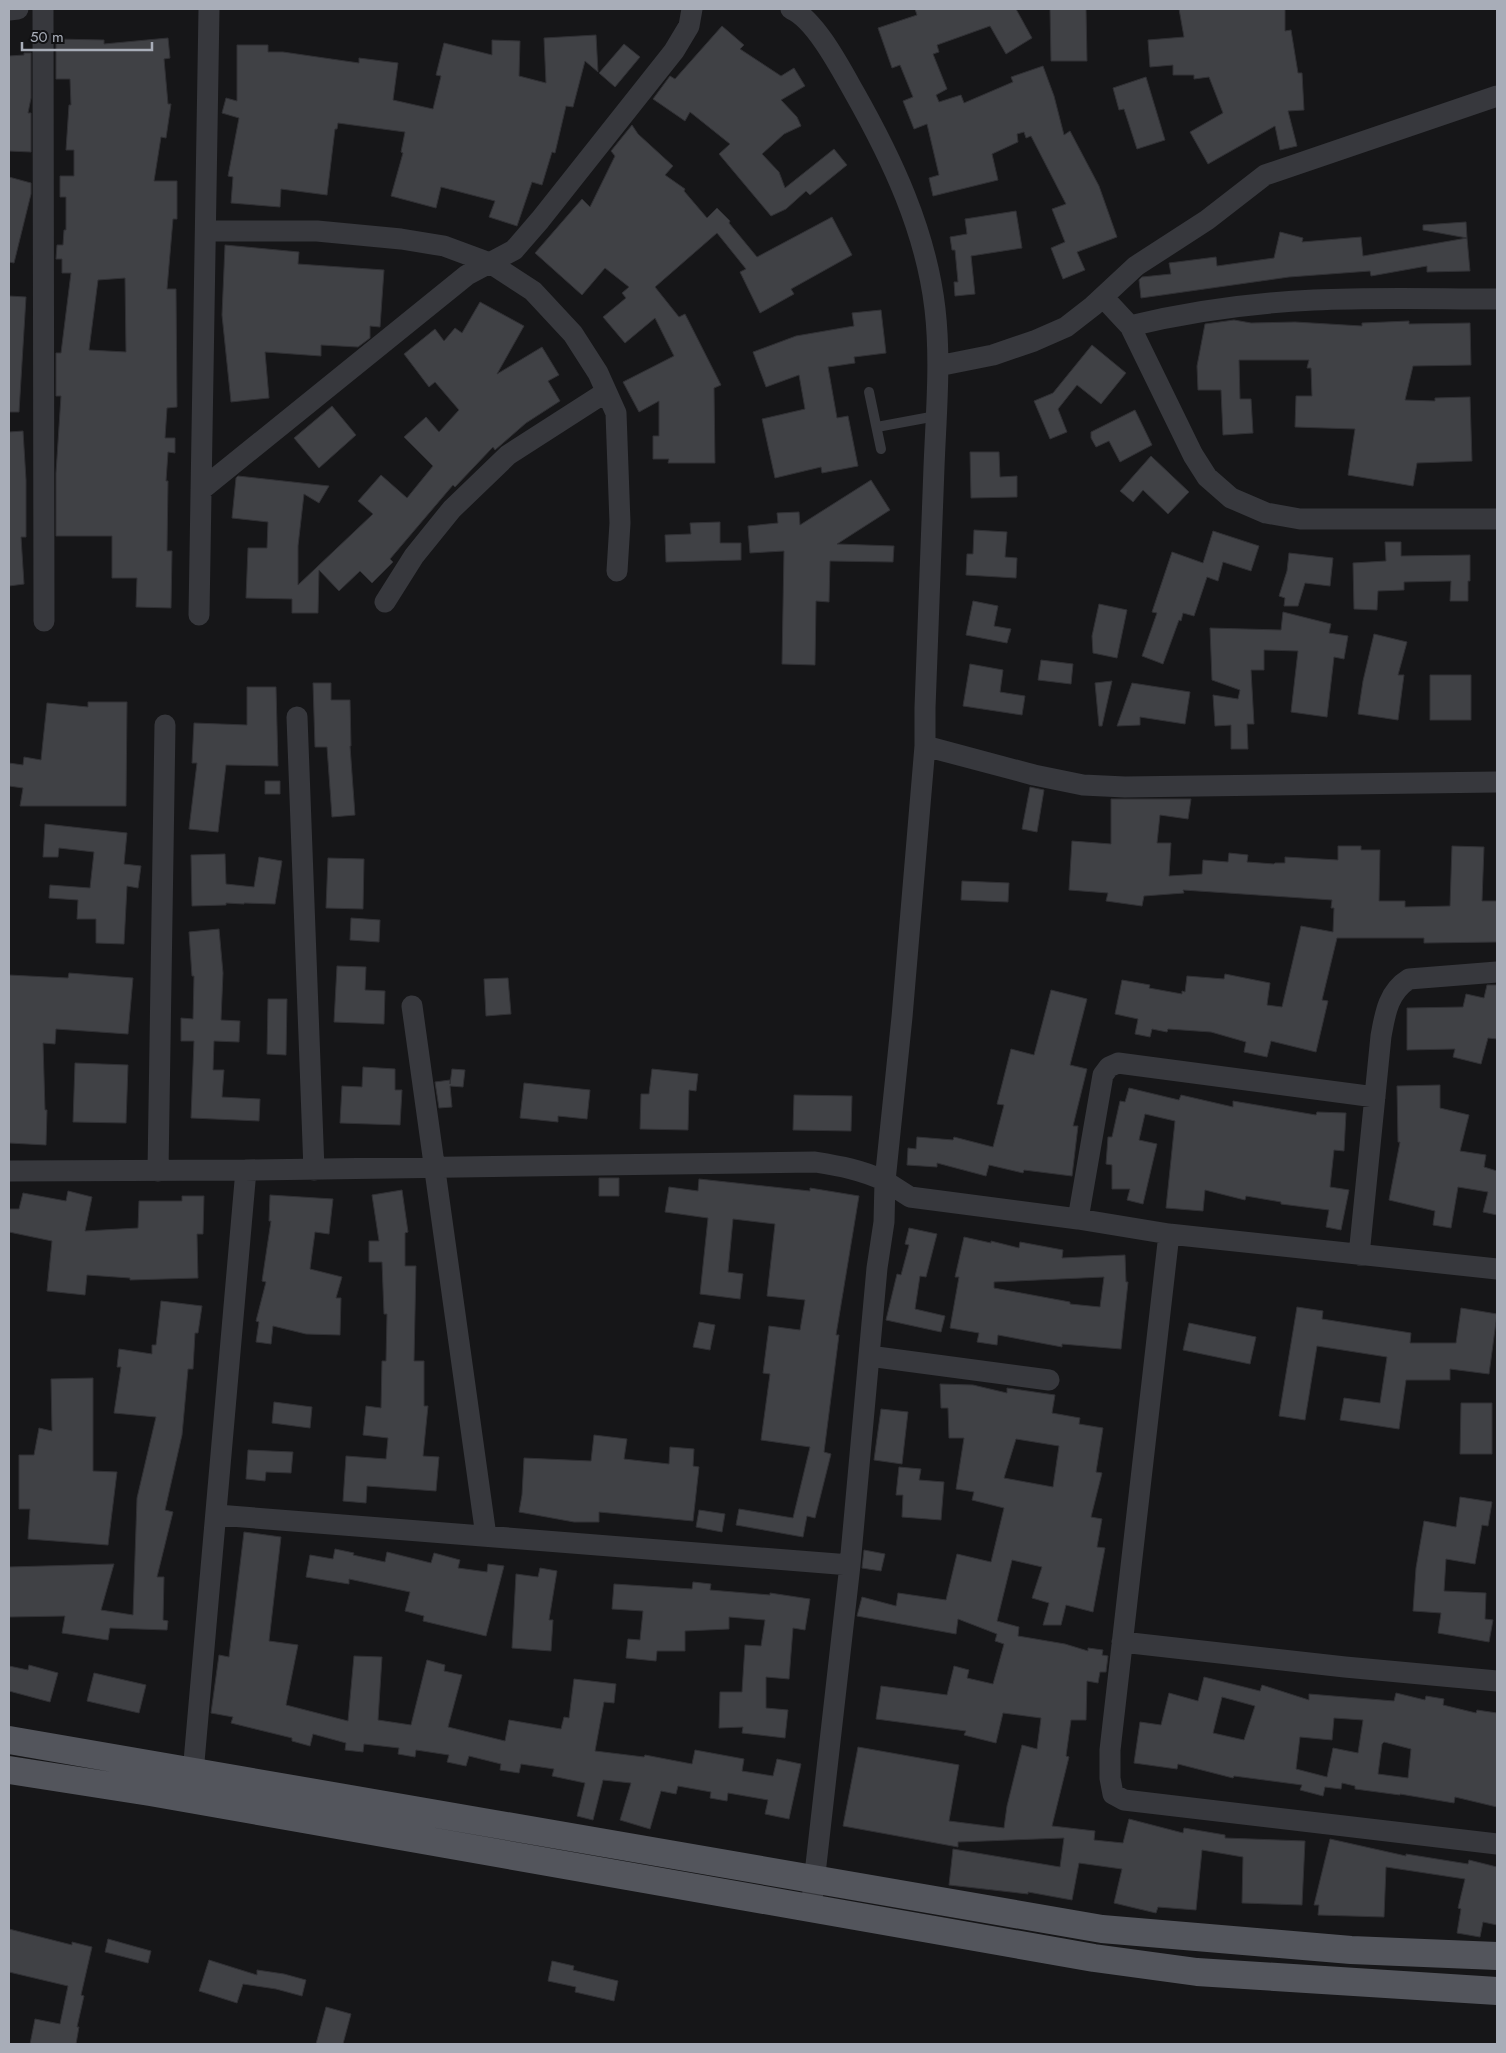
<svg xmlns="http://www.w3.org/2000/svg" width="1506" height="2053" font-family="Jost,sans-serif">
	<rect width="100%" height="100%" fill="#161618"/>
	<path fill="#404145" stroke="#303034" fill-rule="evenodd" d="M915,9h101l16,29 -26,16 -16,-28 -53,19 2,7 -6,2 14,35 -11,6 3,7 22,-7 3,8 49,-21 -2,-5 32,-11 11,30 10,39 6,-4 29,55 18,51 -40,15 8,18 -22,9 -12,-31 14,-6 -13,-33 14,-5 -35,-68 -5,2 -2,-6 -7,2 1,8 -26,12 6,26 -65,16 -4,-18 10,-3 -12,-51 -13,5 -11,-28 10,-4 -13,-32 -8,3 -14,-40 39,-13z
		M1050,9h36l1,52h-36z
		M1179,9h106v22l6,-1 7,43h4l2,37 -16,1 9,35 -17,4 -5,-24 -67,38 -18,-32 33,-19 -14,-36 -15,2v-4h-21v-10l-23,2 -2,-27 36,-3z
		M722,26l22,19 -4,4 41,27 13,-8 11,18 -24,14 16,17 4,9 -17,8 -22,20 17,18 6,16 49,-39 13,16 -37,30 -4,-4 -20,18 -15,7 -52,-62 11,-10 -40,-32 -5,9 -32,-22 17,-23 5,3z
		M596,35l2,37 -13,-11 -12,46 -7,-1 -11,47 -3,-1 -10,33 -10,-3 -15,44 -28,-9 6,-16 -54,-14 -5,21 -45,-12 12,-43 -2,-1 4,-20 -67,-9 -1,6h-2l-8,66 -46,-6 -1,18 -49,-4 2,-26 -5,-1 11,-58 -17,-5 4,-15 11,3v-56h31v7h15l76,11v-5l39,5 -5,37 40,9 8,-33 -5,-1 8,-32 48,12v-15l28,1 -1,35 27,7 -2,-45z
		M168,38l2,20 -6,1 4,45h3l-5,34 -5,-1 -7,44h23v38h-4l-6,70h9l1,118 -10,1 -2,30h10v15l-7,-1 -2,29h2l-1,70h5l-1,57 -35,-1 1,-29h-25v-42h-56v-63l5,-77h-5v-43h5l10,-80h-9v-14h-6l1,-14h6l1,-15h2v-33h-6v-21h14v-26h-8l3,-45h2l-1,-26h-14v-40l48,1v4zM125,278l1,74 -37,-2 9,-70z
		M624,44l16,13 -25,30 -16,-14z
		M24,53h7v45l-3,15h3v39l-22,-1v-95l15,-1z
		M1146,77l19,63 -28,9 -13,-40 -5,1 -6,-22z
		M632,125l6,9 35,32 -8,9 20,14 -1,2 23,27 10,-10 13,13 -1,2 28,34 75,-40 20,38 -61,34 3,5 -34,19 -20,-41 6,-3 -29,-36 -62,54 24,30 6,-3 36,71 -7,3 1,75h-47l1,-4h-16v-23h6v-35l-20,11 -16,-30 51,-26 -19,-38 -30,25 -22,-26 23,-19 -4,-5 7,-6 -24,-19 -23,27 -47,-42 47,-54 8,8 25,-51 -4,-5z
		M9,177l22,6v11l-17,69 -5,-1z
		M1016,211l6,37 -51,8 4,38 -20,2 -1,-14h4l-3,-32h-3l-2,-13 17,-3 -2,-15z
		M1466,222l1,16 -44,-8v-5z
		M1280,232l23,6 -1,4 59,-5 2,19 104,-18 3,33 -43,1v-6l-56,10 -1,-5 -81,6 -148,21 -2,-18 3,-3 29,-3 -2,-11 47,-6 1,9 57,-8z
		M225,245l74,7 -1,12 86,6 -4,57 -10,-1v12l-12,9 -37,-2v11l-56,-4 4,46 -38,4 -9,-87z
		M9,296l17,1 -7,115h-10z
		M480,302l44,24 -27,48 45,-27 17,28 -11,6 12,20 -34,22 -31,27 -2,-3 -38,40 -2,-2 -63,74 3,3 -21,21 -12,-12 -21,20 -20,-21 -1,43h-26v-14l-46,-1 2,-50h19l1,-26 -36,-4 4,-40 2,-2 91,10 -10,17 -15,-9 -6,52v39l75,-71 -15,-13 23,-26 26,23 26,-32 -29,-29 22,-20 13,15 20,-22 -24,-28 -6,5 -25,-33 31,-25 9,12 11,-13 7,5z
		M881,310l5,43 -32,4 1,6 -27,4 9,51 11,-2 10,50 -36,7 -1,-6 -46,11 -13,-59 43,-10 -6,-34 -33,12 -13,-35 43,-16 58,-10 -2,-13z
		M1234,320l17,3 44,-1 67,4v-3l47,-2v3l61,-1 1,42 -58,1 -8,34 30,1v-3l35,-1 2,64 -55,2 -4,23 -65,-11 7,-46 -60,-2 1,-31h16l-1,-28h-4l2,-8h-70l1,39h11l2,34 -30,2 -2,-45h-23l-1,-24 8,-42z
		M1092,345l34,28 -25,31 -24,-19 -19,24 9,23 -17,7 -16,-38 19,-8z
		M332,406l24,29 -37,33 -25,-30z
		M1135,410l17,35 -32,17 -11,-21 -13,6 -5,-9v-6z
		M23,431l3,49v57h-5l3,47 -15,2v-154z
		M970,452h29l1,25 17,-1v21l-46,1z
		M1151,456l38,36 -21,22 -25,-24 -10,12 -13,-11z
		M871,480l19,30 -53,34 57,2 -1,16 -63,-1 -1,41 -13,-1 -1,64 -33,-1 2,-113 -34,2 -2,-27 30,-3 -1,-10 22,-1 1,13z
		M720,522v21h21v17l-75,2 -1,-27 26,-1 -1,-11z
		M974,530l33,2 -2,25 12,1 -1,20 -50,-3 1,-21h6z
		M1213,531l46,15 -8,25 -28,-9 -5,19 -11,-4 -13,39 -11,-3 -2,8 -2,-1 -16,44 -21,-8 15,-43 -5,-1 20,-60 31,11z
		M1385,542h16v14l69,-1v26h-2v20h-18l1,-20 -47,1v8l-26,1 -1,19 -23,-1 -1,-46 33,-2z
		M1289,553l44,5 -3,28 -25,-3 -7,23h-14l1,-8 -6,-2 8,-25z
		M973,601l25,5 -4,20 17,3 -4,14 -41,-8z
		M1099,604l28,6 -10,48 -24,-5 -1,-17z
		M1283,612l48,12 -2,9 19,3 -4,23 -10,-2 -7,60 -36,-5 7,-61 -34,-1v20h-13l3,54h-7l1,25h-17v-24l-16,1 -2,-31 25,4 2,-9 -28,-10 -2,-52 71,2z
		M1374,634l33,8 -9,33h6l-6,45 -40,-6 5,-33z
		M1041,660l32,4 -2,20 -33,-4z
		M970,664l33,6 -3,22 25,4 -3,19 -59,-9z
		M1430,675h41v45h-41z
		M1112,681l-10,45h-3l-4,-43z
		M313,683h18v17h19l1,46h-1l5,69 -23,2 -5,-70h-12z
		M1132,683l58,9 -5,32 -45,-7v8l-23,1z
		M247,687h29l2,79 -52,-1 -8,67 -29,-3 8,-66h-5l2,-40 53,2z
		M88,702h39l-1,104h-106l3,-18 -14,-2v-23l14,2 1,-8 17,3 6,-57 41,4z
		M265,781h15v13h-15z
		M1030,787l14,3 -7,42 -15,-3z
		M1111,799h80l-3,20 -28,-4 -3,28h14l-2,33 33,-2 1,-14 25,2 1,-9 19,2 -1,7 27,2 1,-1h10v-6l53,3v-14h23v4h19l-1,51h26v6l45,-1 2,-60 32,1 -2,54h15v41l-73,1v-5h-87l-15,62 6,1 -12,51 -45,-11 -4,16 -23,-5 2,-10 -35,-10 -43,-3 -1,3 -15,-3 -2,8 -15,-3 3,-15 -23,-5 7,-34 28,5 -1,3 33,6v-3l3,1 2,-16 37,3 1,-5 45,9 -3,22 15,2 19,-81 32,6 1,-24h-3l1,-8 -149,-10 1,3 -40,3 -2,10 -36,-5 2,-8 -39,-3 3,-49 39,3z
		M45,824l82,9 -3,31 17,2 -3,22 -11,-2 -3,58 -28,-1v-24h-19l1,-19 -29,-2 1,-13 40,3 4,-36 -35,-4 -1,9h-15z
		M225,854l1,30 28,3 5,-30 23,4 -7,43 -31,-1v1l-18,-1v2l-34,1 -1,-51z
		M328,858l36,1 -1,50 -37,-1z
		M962,881l47,2 -1,19 -47,-2z
		M351,918l29,2 -1,22 -29,-2z
		M219,929l4,44 -2,47 19,1 -1,21 -25,-1 -1,29h11l-2,27 38,2 -1,22 -68,-3 3,-77h-13v-23l12,1 1,-43h-2l-3,-44z
		M337,966l29,1 -1,23 20,1 -1,33 -50,-2z
		M69,973l64,5 -5,56 -72,-5 -1,15 -12,-1 2,67h2l-1,35 -37,-2v-168l59,3z
		M508,978l3,36 -25,2 -2,-37z
		M1487,985h10v54l-9,-1 -7,26 -28,-7 2,-8 -48,1v-42l56,-1 3,-13 18,4z
		M1051,990l36,9 -17,66 17,4 -14,57h5l-6,50 -48,-6 -1,3 -34,-8 -3,11 -49,-13v4l-30,-2 1,-17 8,1 1,-12 36,3 1,-3 39,10 11,-42 -7,-1 14,-55 23,6z
		M268,999h19l-1,56 -19,-1z
		M75,1063l53,2 -2,58 -53,-1z
		M363,1067l32,2v21h7l-2,35 -60,-2 2,-37 20,1z
		M452,1069l13,1 -2,17 -13,-1 2,21 -13,1 -4,-26 15,-2v4z
		M652,1069l46,5 -2,17 -7,-1 -1,40 -48,-1 1,-35h8z
		M524,1083l66,7 -3,29 -29,-3v6l-38,-4z
		M1440,1085v23l29,7 -9,36 26,4 -2,12 13,4v44l-14,-3 5,-20 -30,-5 -7,41 -18,-3 2,-14 -46,-11 11,-58h-2l-1,-56z
		M1129,1088l50,12 2,-5 52,12v-6l83,14 1,-3 29,1 -2,38 -10,-1 -4,37 19,3 -8,40 -15,-3 3,-17 -48,-6v-2l-35,-6 -1,4 -40,-10 -2,21 -37,-3 9,-87 -30,-7 -6,26 18,4 -14,60 -16,-4 3,-11h-18v-24l-6,-1 2,-27h4l8,-36 5,1z
		M794,1095l58,1 -1,35 -58,-1z
		M599,1178h20v18h-20z
		M699,1179l111,12v-3l49,8 -23,139h3l-15,117 7,2 -16,64 -8,-2 -4,21 -67,-12 3,-16 54,9 17,-71 -49,-7 9,-66 -7,-1 6,-47 31,4 5,-30 -38,-4 8,-72 -42,-5 -5,53 15,2 -3,25 -40,-5 8,-76 -43,-6 4,-25 29,4z
		M402,1190l6,42 -3,1v33h11l-2,95h10v45h4l-5,50 16,1 -3,34 -69,-5 -1,17 -23,-2 3,-45 40,3 2,-21 -25,-3 3,-29 15,2 1,-47h4l1,-47h-3l-2,-52h-13v-21h10l-7,-46z
		M68,1191l24,6 -7,34 53,-3 1,-27h43v-5h22l-1,38h-6l1,44 -68,2v-2l-43,-3 -2,20 -38,-4 5,-50 -43,-9v-23h10l4,-16 43,8z
		M270,1195l63,4 -4,35 -14,-2 -5,37 32,8 -6,21h5l-1,37 -34,-1 -33,-8 -2,18 -15,-2 3,-20 -3,-1 10,-39 -4,-1 9,-60h-2z
		M909,1228l28,6 -11,43 -6,-1 -5,33 30,7 -4,16 -55,-12 11,-46 4,1 8,-30 -4,-1z
		M964,1237l27,6v-2l28,7 1,-6 43,8 -1,8 63,-3 1,27h2l-7,67 -59,-5v3l-64,-12 -1,10 -20,-3 2,-9 -29,-5 9,-51h-4zM1104,1277l-4,30 -30,-3v-2l-76,-14v-6z
		M161,1301l41,5 -4,27h-3l-2,36h-5l-6,66 -17,75 8,2 -16,65h7l-1,43 5,1 -1,9 -57,-2 -2,12 -46,-7 3,-17 -56,1v-50l105,-3 -13,46 32,5 4,-117 19,-81 -42,-4 7,-46h-4l2,-18 33,5v-9h4z
		M1297,1307l26,4 -1,8 89,14 -1,10h46l5,-35 36,6 -8,60 -39,-5v11h-44l-7,49 -59,-9 4,-22 36,5 7,-46 -70,-11 -12,74 -26,-4z
		M699,1322l16,3 -5,25 -17,-3z
		M1189,1323l67,14 -6,27 -67,-14z
		M93,1378v93l24,1 -9,73 -80,-6 2,-30h-11v-54h15l5,-27 13,3 -1,-52z
		M940,1384l33,1 34,8v-5l48,7 -3,18 28,5 -1,6 24,4 -7,44 6,1 -11,44 11,2 -5,28 8,1 -12,64 -27,-7 -5,20h-18l6,-22 -17,-5 10,-31 -30,-7 -15,61 22,6 -1,9 47,8 23,7v-3l15,2 -1,5 6,1 -2,16h-6l-2,11 -11,-2 -1,39h-15l-5,36 3,1 -17,69 43,5 -1,9 29,3 6,-24 54,14 1,-5 41,7v3l80,3 -3,64 -60,-2 1,-46 -41,-7 -6,60 -38,-3 -2,6 -42,-10 8,-34 -43,-6 -7,37 -44,-8v2l-79,-9 4,-36 107,18 4,-29 -106,4v5l-115,-21 15,-79 101,18 -10,56 55,7 3,-22 15,-61 15,4 4,-31 -38,-5 -7,30 -32,-8 2,-4 -90,-12 5,-33 66,9 7,-29 15,4 -2,8 26,6 11,-40 -9,-3 2,-7 -39,-15 -2,15 -99,-18 5,-19 34,9 2,-13 48,7 11,-46 34,8 13,-54 -32,-8 2,-8 -18,-3 8,-51h-15l-1,-30h-7zM1016,1439l43,7 -6,41 -49,-9z
		M274,1402l38,5 -2,21 -38,-5z
		M1461,1403h31v51h-32z
		M881,1409l27,3 -6,52 -28,-4z
		M594,1435l33,4 -3,20 45,5 1,-17 24,2 -1,17 6,1 -6,54 -94,-9v10h-25l-55,-10 3,-17 2,-37 67,3z
		M248,1450l45,2 -2,21 -25,-1 -1,9 -19,-2z
		M899,1467l22,2 -2,11 25,2 -3,38 -39,-3 1,-22h-7z
		M1460,1497l32,5 -4,24 -6,-1 -7,39 -29,-5 -2,32 42,2 -1,26 8,1 -4,22 -51,-9 3,-20 -28,-2 3,-43 8,-47 32,6z
		M699,1510l26,4 -3,18 -26,-5z
		M244,1532l37,5 -12,104 29,4 -12,60 62,16 6,-65 28,1 -4,63 33,5 16,-65 18,5 -1,6 18,4 -14,52 57,14 4,-21 52,9 3,-12 5,1 5,-39 42,5 -2,19 -10,-1 -9,49 49,6 1,-2 47,9 3,-14 49,9 -2,12 31,5 4,-17 24,5 -12,55 -24,-5 3,-14 -40,-7 -1,8 -17,-3 1,-6 -33,-6 -2,8 -15,-3 -11,38 -30,-9 11,-37 -28,-3 -10,40 -16,-4 8,-33 -33,-7 2,-7 -33,-5 -2,9 -19,-3 1,-6 -32,-8 -3,10 -19,-4 2,-7 -33,-5 -1,7 -17,-3 1,-6 -35,-4 -1,8 -18,-2 1,-7 -33,-9 -3,12 -18,-5v-3l-61,-15 2,-6 -22,-4 8,-58 10,2z
		M335,1549l19,4 -1,2 32,7 2,-10 44,11 3,-10 26,7 -2,8 29,4 1,-8 16,2 -18,70 -63,-15 1,-5 -19,-5 5,-19 -61,-13v5l-43,-7 4,-22 23,4z
		M864,1550l21,4 -4,17 -19,-3z
		M540,1568l17,3 -8,49h4l-2,31 -39,-3 4,-74 22,3z
		M693,1582l18,2 -1,6 60,5v-2l40,6 -5,31 -12,-2 -4,51 -23,-2v31l22,2 -3,28 -43,-5 1,-6 -24,1 1,-36h22l3,-47 16,1 4,-26 -36,-3v12l-44,2v20h-28l-1,10 -30,-3 2,-19 12,1 3,-29 -31,-2 2,-25 78,5z
		M29,1665l29,8 -8,29 -41,-11v-25l19,4z
		M94,1673l52,12 -7,28 -52,-12z
		M1204,1677l56,14 2,-6 47,15v-6l85,7 2,-8 29,7 1,-4 18,3 -1,6 33,8 1,-3 20,3v94l-42,-10 -1,6 -54,-9v1l-45,-6v-3l-13,-3 -1,6 -16,-2 -2,9 -23,-6 2,-5 -68,-9 -1,2 -55,-14 -1,5 -43,-6 6,-41 21,3 8,-32 29,8zM1222,1697l33,9 -11,34 -31,-7zM1334,1718l29,2 -5,33 -25,-5 -6,29 -31,-8 4,-32 32,3zM1384,1742l27,7 -3,29 -30,-4 4,-30z
		M1330,1839l76,17v-2l62,10 1,-4 28,7v58l-14,-3 -3,15 -23,-4 4,-24 -3,-1 7,-29 -79,-12 -2,50 -66,-2 1,-10h-5z
		M9,1929l63,16v-3l20,5 -11,48 3,1 -7,31h2l-3,17h-46l5,-25 25,5 8,-38 -59,-14z
		M108,1939l43,12 -3,12 -43,-11z
		M209,1960l48,15v-5l27,4 22,6 -4,16 -26,-7 -33,-5 -6,19 -38,-12z
		M552,1961l22,5 -1,4 45,11 -4,20 -39,-9 1,-5 -28,-6z
		M326,2007l25,7 -8,30h-27z"/>
	<g fill="none" stroke-linecap="round" stroke-linejoin="round">
		<path stroke="#37383d" stroke-width="10" d="M869,392l12,57
			M877,427l59,-11"/>
		<path stroke="#37383d" stroke-width="21" d="M43,9l1,612
			M791,9c24,10 50,60 63,83 38,67 72,139 81,217 6,52 1,106 -1,158 -3,81 -6,161 -9,241v38l109,29 49,10 42,2 372,-5
			M9,10l9,-1
			M206,231h111l84,8 43,7 46,17 43,28 40,43 25,39 18,40 4,110 -3,48
			M1103,297l27,29 63,129 14,22 24,21 35,15 34,6h197
			M1130,326c61,-15 122,-23 184,-26 61,-3 123,-1 183,-1
			M938,366l55,-11 41,-14 32,-14 27,-21 43,-40 71,-46 58,-45 232,-79
			M201,490l266,-215 47,-25 26,-30 134,-169 15,-25 3,-17
			M385,602l29,-46 38,-47 56,-54 98,-63
			M199,615l10,-606
			M297,717l17,453
			M412,1006l74,530
			M9,1171l237,-1 569,-8c25,4 47,8 70,19l17,-164 23,-271
			M158,1171l7,-446
			M1078,1219l25,-144 6,-8 9,-4 257,34
			M1169,1234l-59,516v28l3,16 11,6 373,44
			M1359,1255l22,-219c4,-22 7,-44 28,-57l88,-7
			M869,1356l180,24
			M217,1515l633,50
			M1122,1642l223,25 152,14
			M193,1773l53,-603
			M811,1909l39,-344 27,-297 7,-46 1,-41 25,16 168,22 91,15 328,35"/>
		<path stroke="#53555c" stroke-width="28" d="M9,1740l1093,189 249,21 146,6
			M9,1770l141,22 944,166 103,14 300,19"/>
	</g>
	<rect width="1506" height="2053" fill="none" stroke="#a8adb8" stroke-width="20"/>
	<path d="M22 42v8h130v-8" fill="none" stroke="#a8adb8" stroke-width="2.5"/>
	<text x="30" y="42" font-size="15" fill="#a8adb8" stroke="#111113" stroke-width="4" paint-order="stroke">50 m</text>
</svg>
